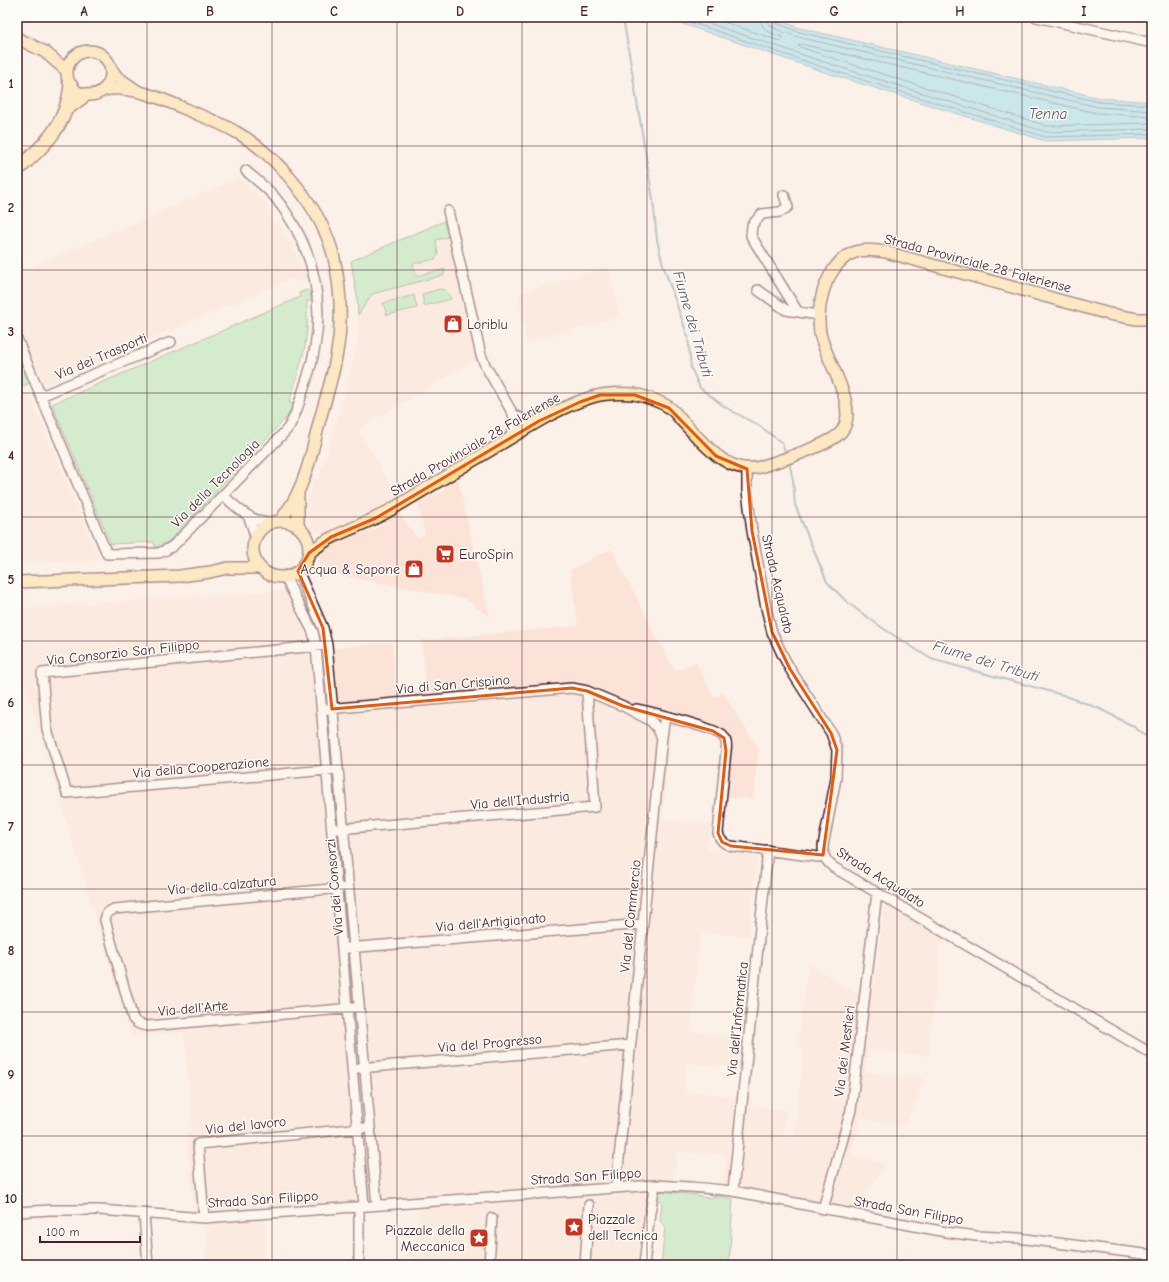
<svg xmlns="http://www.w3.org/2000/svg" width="1169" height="1282" font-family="'Comic Neue',sans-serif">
	<rect width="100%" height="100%" fill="#fcf1e8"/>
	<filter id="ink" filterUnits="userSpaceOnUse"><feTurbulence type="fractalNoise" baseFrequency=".025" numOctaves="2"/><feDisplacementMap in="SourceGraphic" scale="8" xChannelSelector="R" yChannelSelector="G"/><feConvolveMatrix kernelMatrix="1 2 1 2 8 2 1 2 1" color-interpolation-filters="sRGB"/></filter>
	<g filter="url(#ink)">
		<path fill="#fbe3d7" d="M239,178l26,24 9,22 5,-2 15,27 7,19 4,-1 2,8 -1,3 -11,5 -3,-4 -249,106 -26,-63v-49z
			M444,221l33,139 -119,69 41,70 -43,23 -28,9h-11l-4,-2 -5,-8 -2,-10 1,-8 7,-23 5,-3 9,-27 22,-75 7,-33v-45l-6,-36z
			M608,266l12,51 -94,25 -8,-48z
			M29,393l71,168 -76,2 -7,-13v-151z
			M457,475l33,143 -24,-19 -149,-28 4,-21 13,-8 26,-9 15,-4 11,-6v-4l12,-7 19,26 8,-4 -8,-34 13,-8 2,1 1,2 10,-3 1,-3z
			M611,549l64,123 20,-11 19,36 9,-4 36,56 -6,51 -28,-4 5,-52v-8l-6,-6 -52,-17 -9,106 48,5 -3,27 44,4 5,4 -8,78 -48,-5 -11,99 48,6 -4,30 -48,-4 -2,28 68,7v8l35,4 -4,28 11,-2 10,-88 -6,-3 10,-82 47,29 18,3 12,-92 57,32 -14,121 -60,-6 -2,22 60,6 -21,48 -44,-7 -10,35 34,10 -16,26 -18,19 -8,-1 -30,-5 -90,-20 3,-27 -49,-4 -3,28 -24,1 -12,84h-226v-9l3,-2 5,-55 -154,12 -2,54h-59l1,-42h-11l-9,-91 6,-1 -8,-98 -53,3 -92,-306 -17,-51 -5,-51v-20l269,-18 15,29 8,24 22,-2 1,7 60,-5 5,51 29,-3 -4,-51 156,-14 -8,-56z"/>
		<path fill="#a4e4ad" stroke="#77826c" d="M444,221l4,16 -12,3 2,15 -3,4 -22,5 3,12 29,-7 -1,6 -72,19 -14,21 -1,-18 -6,-36z
			M440,289c7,1 9,4 11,10l-27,7 -2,-12z
			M307,290l3,2 2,9h-5c0,13 1,25 -1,38 -3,22 -11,43 -17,64l4,1 -6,13 -118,124 -9,5 -5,1 -1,-5 -43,2 -59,-140 248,-107 -1,-4z
			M414,295l3,13 -30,7 -4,-12z
			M17,354l13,29 -13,6z
			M661,1191l36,4c5,4 10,2 16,2 6,-1 14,1 20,2l-4,66h-68l4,-39 -5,-5 2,-19 -5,-4z"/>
		<path fill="#8fdbef" stroke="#7390a1" d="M662,17h109l29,11 300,70 52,4v36l-107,3 -218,-68z"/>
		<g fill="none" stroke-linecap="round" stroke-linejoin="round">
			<path stroke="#666a79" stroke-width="1" d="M675,17l153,52 217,68 107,-3
				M690,17l140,47 216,68 106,-3
				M709,17l71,24h2v-4c-11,-4 -21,-6 -22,-20
				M766,17c1,13 22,16 32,20l300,70 54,4
				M771,17l1,3 2,2 25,10 300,70 53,3
				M1152,117l-55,-4 -296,-69 -3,1 2,2 32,11 215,68 105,-3"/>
			<path stroke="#7390a1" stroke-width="2" d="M622,17l3,12 7,42 21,129 4,40 6,25 25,72 3,31 9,20 25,19 36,20 21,16 4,11
				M789,462l4,18 2,25 32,77 21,21 36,26 47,30 132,36 35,13 35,18 19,15"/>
			<g stroke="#4a1f2b" stroke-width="12">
				<path id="minor" d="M1036,17l116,26
					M784,195l4,12 -8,5 -18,2 -10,11 -1,11 47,76
					M448,211l33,144 4,10 28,49c3,10 2,15 -4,24
					M758,290l28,20 32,5
					M17,339l90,215 52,-1 7,-3 7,-4 107,-109c4,-4 9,-9 11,-14 7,-13 10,-27 15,-41 23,-68 13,-130 -32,-186 -8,-9 -19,-17 -28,-25
					M41,396l130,-54
					M513,414c9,6 15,8 25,7
					M747,469v22l5,40 14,77 6,24 10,22 8,15 41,64 6,17 -1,28 -13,68c0,10 2,14 10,21l319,187
					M223,495c14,13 25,24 44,28
					M248,516l4,10 3,10
					M298,571l25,57 4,17 50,560
					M285,577l28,55 3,14 48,560
					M327,645l-285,28 5,56 20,64 271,-24
					M326,709l246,-21 15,3 36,15 28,15 6,7 5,9
					M636,709c15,3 79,19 87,27 4,5 4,10 3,15l-8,82c2,8 6,11 13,13l88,11 4,-2
					M338,829l257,-22 -8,-116
					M341,888l-227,21 -7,4 -2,7 28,99c4,5 8,6 15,7l205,-18
					M347,948l296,-24
					M359,1068l271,-23
					M616,1188l46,-451 3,-21
					M733,1191l35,-341
					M823,1209l28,-99 26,-217
					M17,1212l34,-2h48l105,8 451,-33c26,1 52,3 78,6l213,41 30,4 42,2 134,17
					M144,1214l4,51
					M204,1218l-6,-74 165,-16
					M359,1265v-58
					M489,1265l3,-47
					M585,1265l4,-60
					M644,1265l6,-53 5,-27"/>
			</g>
			<g stroke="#4a1f2b" stroke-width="14">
				<path id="major" d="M17,38l28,14 22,19
					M67 73a22 22 0 1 1 44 0a22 22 0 1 1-44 0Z
					M111,69l6,8 19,13
					M105,90c5,-1 10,-2 15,-1 25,1 54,15 77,25 13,5 27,11 39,18 42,23 87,79 98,126 5,22 7,44 6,66 -1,32 -11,64 -20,95 -6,24 -11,50 -22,73 -4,10 -11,19 -17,28
					M253 549a28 28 0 1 1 56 0a28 28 0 1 1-56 0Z
					M298,526v-32
					M309,553c8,-6 15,-12 24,-16 18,-9 37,-15 54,-25 37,-22 75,-45 112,-67 30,-18 60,-38 93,-48 13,-4 29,-4 42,-3 10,2 28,8 36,14 4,3 8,8 11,12 21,21 46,56 79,47 16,-5 72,-23 81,-35 20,-24 -16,-72 -21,-99 -3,-21 1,-46 14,-64 14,-20 30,-21 52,-17l223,62 28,5h15
					M17,582l163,-6 30,-4 18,-4h32"/>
			</g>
			<g stroke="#4a1f2b" stroke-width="16">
				<path id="highway" d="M66,109l19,-14
					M17,170c28,-25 49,-44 54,-84"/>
			</g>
			<use href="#minor" stroke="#fdfcf7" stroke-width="9"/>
			<use href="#major" stroke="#fcde96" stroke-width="11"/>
			<use href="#highway" stroke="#fcde96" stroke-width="13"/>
		</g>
	</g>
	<path d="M0 0H1169V1282H0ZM600,395h35l34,13 47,48 31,13 5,62 20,101 18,37 41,64 6,17 -14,105 -92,-9 -9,-4 -4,-9 8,-82 -2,-13 -11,-7 -90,-25 -36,-15 -15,-3 -240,21 -9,-81 -25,-57 11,-18 22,-16 45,-19 163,-97 41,-19z" fill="#fcf1e8" fill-opacity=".55" fill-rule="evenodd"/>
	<path fill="none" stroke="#e8590c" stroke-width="3" stroke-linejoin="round" d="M600,395h35l34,13 47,48 31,13 5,62 20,101 18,37 41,64 6,17 -14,105 -92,-9 -9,-4 -4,-9 8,-82 -2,-13 -11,-7 -90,-25 -36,-15 -15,-3 -240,21 -9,-81 -25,-57 11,-18 22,-16 45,-19 163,-97 41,-19z"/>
	<path fill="none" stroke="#4a1f2b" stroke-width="1" stroke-opacity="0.55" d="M147,17v1248M272,17v1248M397,17v1248M522,17v1248M647,17v1248M772,17v1248M897,17v1248M1022,17v1248M17,146h1135M17,270h1135M17,393h1135M17,517h1135M17,641h1135M17,765h1135M17,889h1135M17,1012h1135M17,1136h1135"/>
	<defs>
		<g id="shop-square" transform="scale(1)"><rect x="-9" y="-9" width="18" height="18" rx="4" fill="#c8321e" stroke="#fdfcf7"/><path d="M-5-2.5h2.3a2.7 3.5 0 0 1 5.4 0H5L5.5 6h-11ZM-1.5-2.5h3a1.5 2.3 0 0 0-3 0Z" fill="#fff"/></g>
		<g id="supermarket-square" transform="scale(1)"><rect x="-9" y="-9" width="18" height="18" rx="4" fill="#c8321e" stroke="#fdfcf7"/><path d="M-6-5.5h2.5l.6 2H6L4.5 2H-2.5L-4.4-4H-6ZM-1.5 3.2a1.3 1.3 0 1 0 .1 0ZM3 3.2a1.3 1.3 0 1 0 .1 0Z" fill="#fff"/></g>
		<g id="sight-square" transform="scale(1)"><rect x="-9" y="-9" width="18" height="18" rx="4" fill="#c8321e" stroke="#fdfcf7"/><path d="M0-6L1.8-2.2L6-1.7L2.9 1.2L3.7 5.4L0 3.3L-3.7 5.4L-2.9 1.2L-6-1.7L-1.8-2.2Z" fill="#fff"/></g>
	</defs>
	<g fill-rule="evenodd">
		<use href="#shop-square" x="453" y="324"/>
		<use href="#supermarket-square" x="445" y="554"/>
		<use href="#shop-square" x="414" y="569"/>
		<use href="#sight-square" x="574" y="1227"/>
		<use href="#sight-square" x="479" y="1238"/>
	</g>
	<g text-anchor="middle" stroke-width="3" stroke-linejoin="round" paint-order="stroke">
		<g font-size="14" fill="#4a1f2b" stroke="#fdfcf7">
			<text transform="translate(978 263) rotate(15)" y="5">Strada Provinciale 28 Faleriense</text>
			<text transform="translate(101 356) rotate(-23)" y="5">Via dei Trasporti</text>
			<text transform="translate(475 444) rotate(-30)" y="5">Strada Provinciale 28 Faleriense</text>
			<text transform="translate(215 483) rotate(-45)" y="5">Via della Tecnologia</text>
			<text transform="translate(778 584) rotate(77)" y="5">Strada Acqualato</text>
			<text transform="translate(123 652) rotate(-6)" y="5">Via Consorzio San Filippo</text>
			<text transform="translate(453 684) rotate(-5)" y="5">Via di San Crispino</text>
			<text transform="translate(201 767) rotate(-5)" y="5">Via della Cooperazione</text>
			<text transform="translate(520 800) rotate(-5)" y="5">Via dell'Industria</text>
			<text transform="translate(881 877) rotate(32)" y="5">Strada Acqualato</text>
			<text transform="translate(222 885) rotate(-5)" y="5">Via della calzatura</text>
			<text transform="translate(334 887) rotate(-95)" y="5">Via dei Consorzi</text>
			<text transform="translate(630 916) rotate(-84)" y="5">Via del Commercio</text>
			<text transform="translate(491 922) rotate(-5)" y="5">Via dell'Artigianato</text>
			<text transform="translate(193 1008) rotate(-5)" y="5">Via dell'Arte</text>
			<text transform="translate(737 1019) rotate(-84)" y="5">Via dell'Informatica</text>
			<text transform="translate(490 1043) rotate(-5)" y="5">Via del Progresso</text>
			<text transform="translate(844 1051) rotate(-83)" y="5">Via dei Mestieri</text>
			<text transform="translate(246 1125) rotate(-6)" y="5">Via del lavoro</text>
			<text transform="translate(586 1176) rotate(-4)" y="5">Strada San Filippo</text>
			<text transform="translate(263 1199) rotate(-4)" y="5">Strada San Filippo</text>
			<text transform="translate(909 1210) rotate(10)" y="5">Strada San Filippo</text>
		</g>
		<g font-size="14" fill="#4a1f2b" stroke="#fdfcf7" text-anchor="start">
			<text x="467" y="329">Loriblu</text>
			<text x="459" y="559">EuroSpin</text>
			<text x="400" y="574" text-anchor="end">Acqua &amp; Sapone</text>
			<text x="588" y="1224">Piazzale<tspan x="588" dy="16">dell Tecnica</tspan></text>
			<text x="465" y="1235" text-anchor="end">Piazzale della<tspan x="465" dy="16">Meccanica</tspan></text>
		</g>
		<g font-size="15" font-style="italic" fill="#5f5766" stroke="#fdfcf7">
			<text x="1048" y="119">Tenna</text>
			<text transform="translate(693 324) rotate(74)" y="5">Fiume dei Tributi</text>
			<text transform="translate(986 661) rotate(17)" y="5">Fiume dei Tributi</text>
		</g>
	</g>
	<rect width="1169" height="1282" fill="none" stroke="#fdfcf7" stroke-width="44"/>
	<path d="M40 1236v6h100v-6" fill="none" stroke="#4a1f2b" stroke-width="2"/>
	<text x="46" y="1236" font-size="12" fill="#4a1f2b" stroke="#fdfcf7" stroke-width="3" paint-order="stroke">100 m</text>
	<rect x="22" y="22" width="1125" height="1238" fill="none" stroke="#4a1f2b" stroke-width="1.5"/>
	<g font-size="13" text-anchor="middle" font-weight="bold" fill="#4a1f2b">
		<text x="84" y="16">A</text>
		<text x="210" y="16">B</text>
		<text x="334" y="16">C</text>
		<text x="460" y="16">D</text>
		<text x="584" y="16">E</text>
		<text x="710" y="16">F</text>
		<text x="834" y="16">G</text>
		<text x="960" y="16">H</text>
		<text x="1084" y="16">I</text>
		<text x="11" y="88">1</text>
		<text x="11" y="212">2</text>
		<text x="11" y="336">3</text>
		<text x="11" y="460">4</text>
		<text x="11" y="584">5</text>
		<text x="11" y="707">6</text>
		<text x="11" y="831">7</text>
		<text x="11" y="955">8</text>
		<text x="11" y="1079">9</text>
		<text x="11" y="1203">10</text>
	</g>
</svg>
